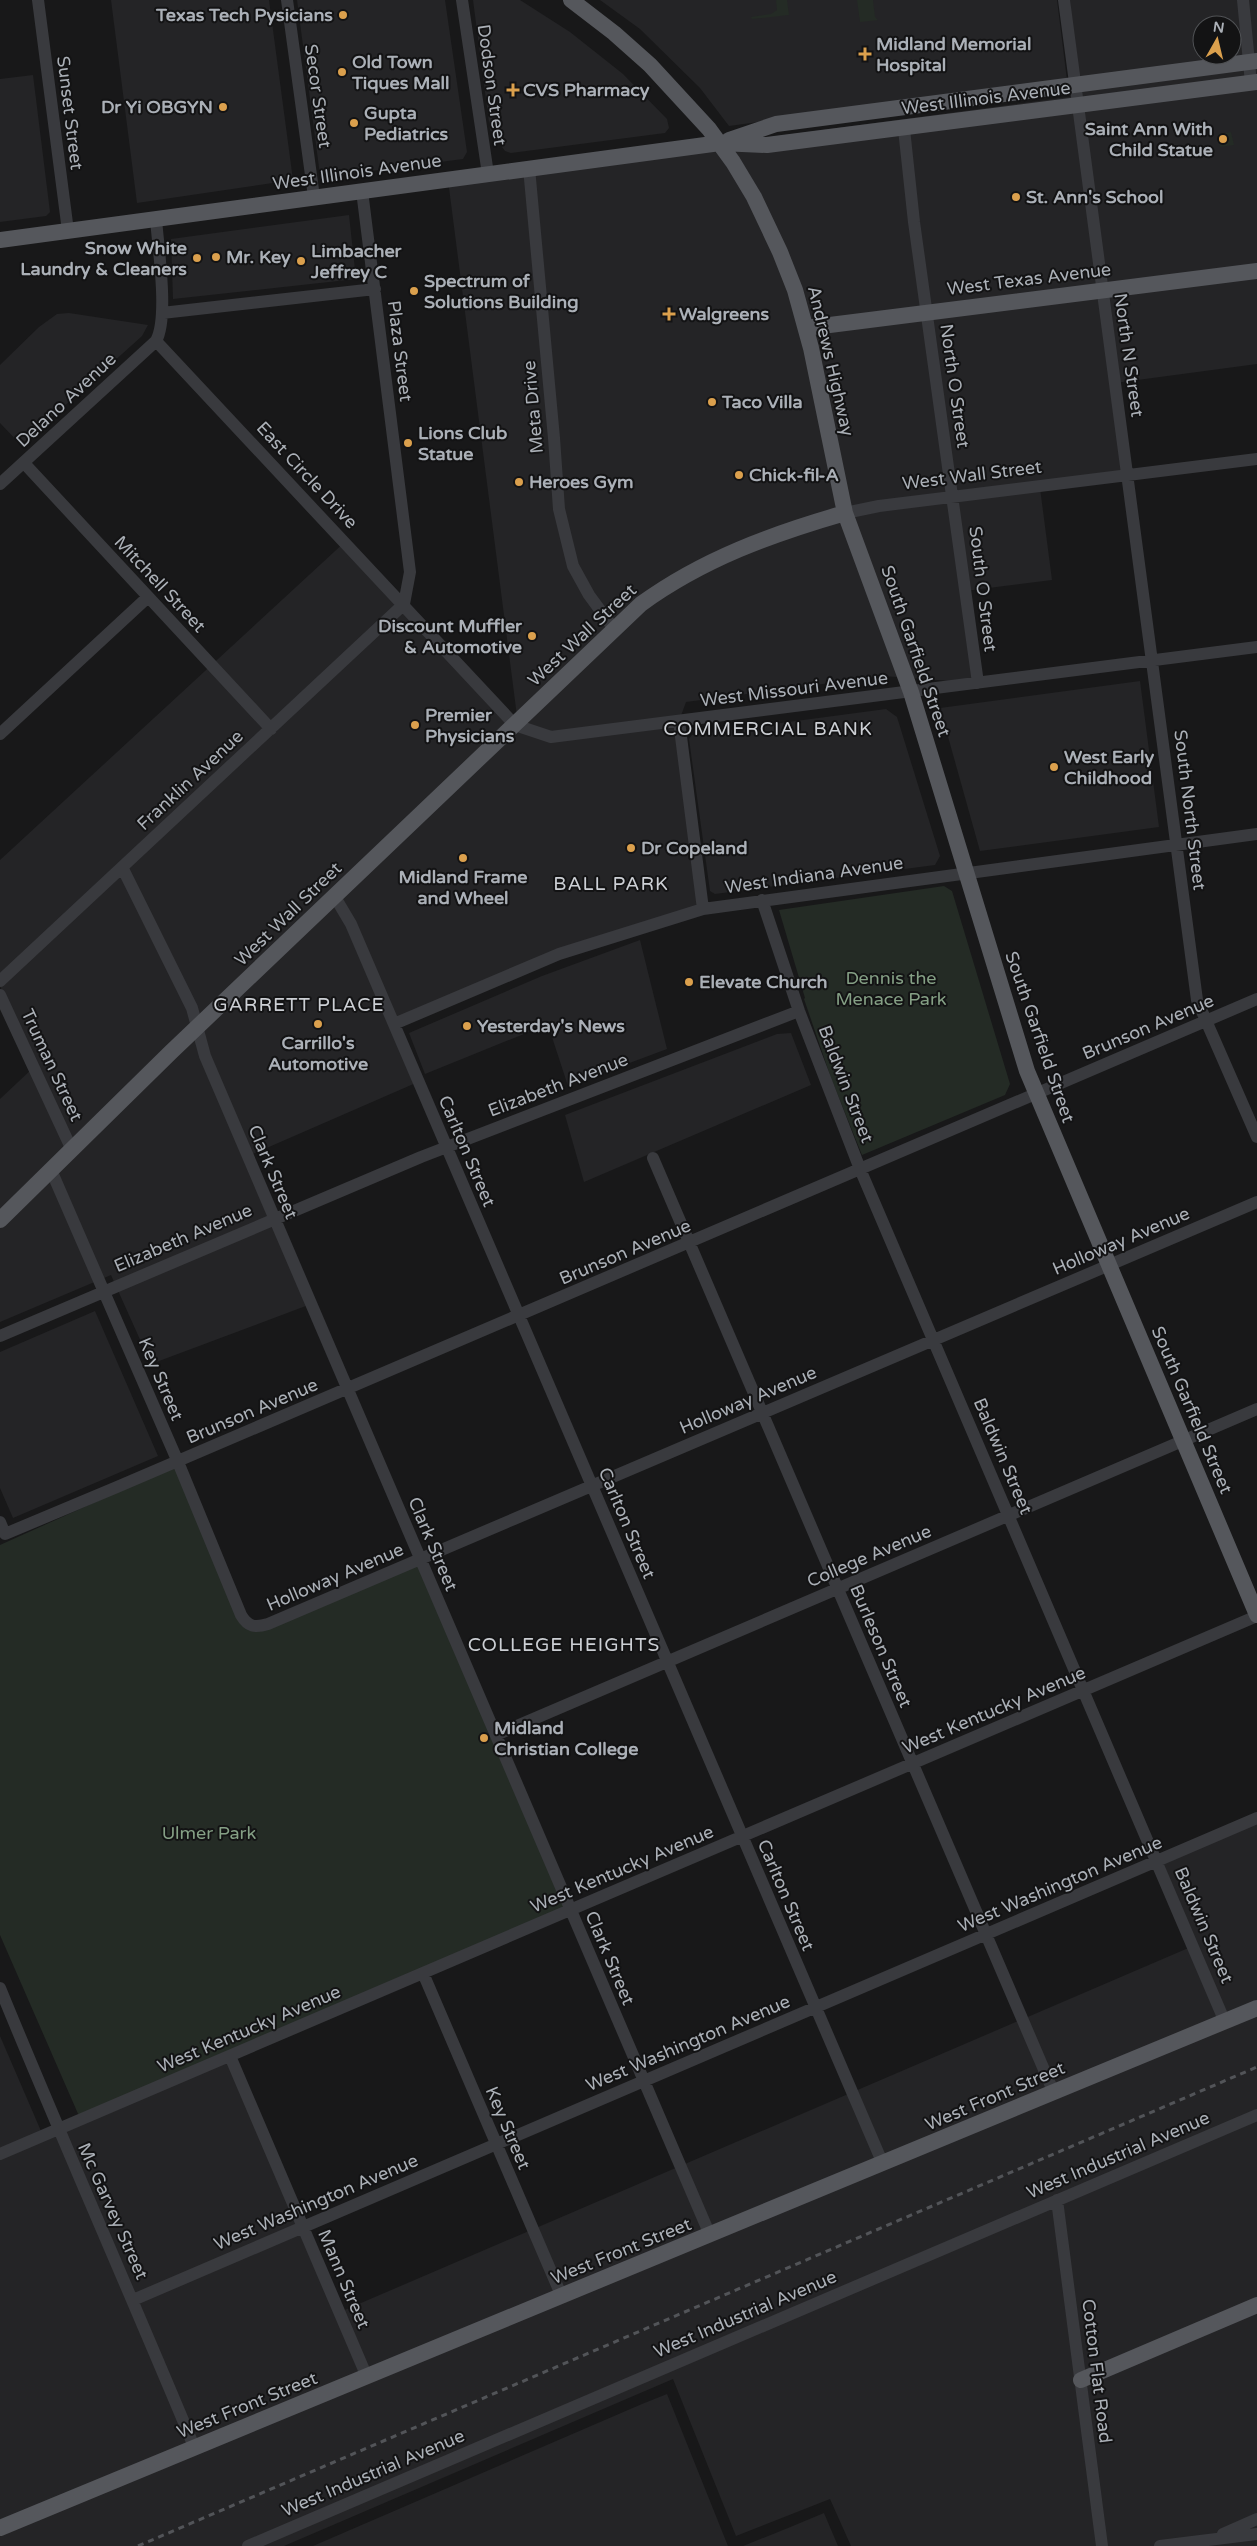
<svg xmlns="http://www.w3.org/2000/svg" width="1257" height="2546" font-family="'Varela Round',sans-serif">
	<rect width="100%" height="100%" fill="#181819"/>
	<path fill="#242426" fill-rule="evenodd" d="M111,0h158l24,180 -156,23z
		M297,0h148l22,152 -4,7 -138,18 -5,-2z
		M473,0h47l50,32 53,42 44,45 2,9 -4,5 -154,20 -6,-2 -15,-21z
		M600,0h457l10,80 -338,46 -29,-38 -60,-59z
		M1070,0h187v364l-142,19 12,93 -87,12 12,92 -87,11 13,92 -95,-7 -197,26 -7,19 24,186 -156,52 -153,65 24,58 -170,74 63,148 -160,60 -40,-89 -111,47v-223l34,-32 -34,-81v-126l347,-320 171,184 -70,-544 628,-84zM1202,25h30v30h-30z
		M33,75l17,137 -4,4 -46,6v-143z
		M349,215l7,64 -183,20 -2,-60z
		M69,313l79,12 -6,11 -121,109 -21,-22v-58l39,-38 18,-13z
		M1140,681l19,146 -179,24 -40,-143z
		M886,709l11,8 43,139 -5,9 -220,29 -5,-3 -21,-152 3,-4z
		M640,940l27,109 -99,37 -18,-55 1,-8 -126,51 -16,-41 133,-57z
		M791,1033l20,52 -227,97 -19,-67 212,-81z
		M95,1311l63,145 -145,62 -13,-30v-136z
		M1257,1818v728h-406l-21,-47 -94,37 -63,-157 -389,167h-284v-510l41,95 189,-75 110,256 853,-366 -36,-85z
		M667,2394l61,152h-415l329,-142z
		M824,2513l14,33h-95l45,-18z"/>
	<path fill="#242b25" d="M776,0h11l2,15 -37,4 -1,-2 20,-3 6,-4z
		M857,0h16l2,17 3,3 -18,2z
		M1231,132l3,13 -14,2 -2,-13z
		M944,886l8,5 58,193 -5,11 -143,60 -31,-77 -27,-79 1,-1 -26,-88z
		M177,1467l72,161 170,-65 149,345 -489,208 -79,-181v-390l171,-77z"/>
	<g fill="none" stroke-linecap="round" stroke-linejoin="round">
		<path stroke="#393a3e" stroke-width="12" d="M38,0l30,231
			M287,0l27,197
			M462,0l26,174
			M1064,0l133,1000 60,137
			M1243,0l8,83
			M904,129l10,93 64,461
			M529,168l25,270 5,71 14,57 16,29 25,34
			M156,219c2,28 13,99 0,122l359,384 36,12 706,-90
			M162,313l213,-24
			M24,463l247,266
			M0,484l156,-143
			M845,513l34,-7 378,-47
			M679,721l24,188
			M0,734l148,-137
			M122,867l70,141 13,48 505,1179
			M335,897l16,27 532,1240
			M762,900l37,111 61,158 365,853
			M0,981l404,-377 6,-32 -48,-381
			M0,995l72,155
			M394,1024l165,-70 144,-45 554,-75
			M653,1158l401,935
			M51,1170l127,292 63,153c7,12 14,13 27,9l989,-422
			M0,1336l421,-179 378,-146
			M0,1522l5,12 112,-47 1140,-488
			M496,1735l761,-326
			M423,1973l139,324
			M0,1988c63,154 131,307 195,461
			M230,2056l137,321
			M0,2154l1257,-538
			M1057,2200l45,346
			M133,2300l1124,-482
			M1223,2534l34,-15
			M248,2546l1009,-431
			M1160,2546l97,-12"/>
		<path stroke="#55575c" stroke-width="16" d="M571,0l43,33 36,32 59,64 24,33 21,35 26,55 15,38 16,58 34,165 66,179 116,379 230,544
			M729,140l47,-16 481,-63
			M0,240l720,-97 47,2 490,-63
			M806,328l451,-57
			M0,1220l171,-168 470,-448c62,-45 131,-70 204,-91
			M1081,2380l176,-75
			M0,2528l1257,-520"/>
		<path stroke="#525458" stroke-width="3" stroke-dasharray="6 5" stroke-linecap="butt" d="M138,2546l1119,-479"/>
	</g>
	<g fill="#dba04d" stroke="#131314" stroke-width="2">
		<circle cx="343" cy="15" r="5"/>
		<path d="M862.5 46.5h5v5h5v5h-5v5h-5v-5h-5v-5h5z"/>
		<circle cx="342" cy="72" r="5"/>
		<path d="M510.5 82.5h5v5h5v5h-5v5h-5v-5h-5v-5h5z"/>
		<circle cx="223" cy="107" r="5"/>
		<circle cx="354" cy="123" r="5"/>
		<circle cx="1223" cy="139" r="5"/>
		<circle cx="1016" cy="197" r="5"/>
		<circle cx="216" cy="257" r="5"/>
		<circle cx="197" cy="258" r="5"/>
		<circle cx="301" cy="261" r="5"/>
		<circle cx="414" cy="291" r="5"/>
		<path d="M666.5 306.5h5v5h5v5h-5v5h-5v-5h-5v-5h5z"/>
		<circle cx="712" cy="402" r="5"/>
		<circle cx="408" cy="443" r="5"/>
		<circle cx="739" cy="475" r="5"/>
		<circle cx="519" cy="482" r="5"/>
		<circle cx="532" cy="636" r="5"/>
		<circle cx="415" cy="725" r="5"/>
		<circle cx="1054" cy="767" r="5"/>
		<circle cx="631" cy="848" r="5"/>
		<circle cx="463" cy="858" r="5"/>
		<circle cx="689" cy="982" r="5"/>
		<circle cx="318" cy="1024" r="5"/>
		<circle cx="467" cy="1026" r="5"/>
		<circle cx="484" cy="1738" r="5"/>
	</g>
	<g text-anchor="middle" stroke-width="4" stroke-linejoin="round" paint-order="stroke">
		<g font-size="18" font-weight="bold" fill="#abb0b7" stroke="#131314" text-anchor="start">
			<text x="333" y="21" text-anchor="end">Texas Tech Pysicians</text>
			<text x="876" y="50">Midland Memorial<tspan x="876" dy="21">Hospital</tspan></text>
			<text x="352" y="68">Old Town<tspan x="352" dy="21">Tiques Mall</tspan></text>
			<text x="523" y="96">CVS Pharmacy</text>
			<text x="213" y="113" text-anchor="end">Dr Yi OBGYN</text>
			<text x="364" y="119">Gupta<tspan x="364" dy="21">Pediatrics</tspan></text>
			<text x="1213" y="135" text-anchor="end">Saint Ann With<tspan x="1213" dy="21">Child Statue</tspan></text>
			<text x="1026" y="203">St. Ann's School</text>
			<text x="187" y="254" text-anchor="end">Snow White<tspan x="187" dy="21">Laundry &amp; Cleaners</tspan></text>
			<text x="311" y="257">Limbacher<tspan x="311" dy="21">Jeffrey C</tspan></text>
			<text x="226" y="263">Mr. Key</text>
			<text x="424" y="287">Spectrum of<tspan x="424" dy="21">Solutions Building</tspan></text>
			<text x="679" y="320">Walgreens</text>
			<text x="722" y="408">Taco Villa</text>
			<text x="418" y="439">Lions Club<tspan x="418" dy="21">Statue</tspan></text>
			<text x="749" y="481">Chick-fil-A</text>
			<text x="529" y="488">Heroes Gym</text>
			<text x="522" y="632" text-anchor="end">Discount Muffler<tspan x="522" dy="21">&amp; Automotive</tspan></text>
			<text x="425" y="721">Premier<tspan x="425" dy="21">Physicians</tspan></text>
			<text x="1064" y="763">West Early<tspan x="1064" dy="21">Childhood</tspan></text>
			<text x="641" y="854">Dr Copeland</text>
			<text x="463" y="883" text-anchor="middle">Midland Frame<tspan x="463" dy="21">and Wheel</tspan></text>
			<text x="699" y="988">Elevate Church</text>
			<text x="477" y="1032">Yesterday's News</text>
			<text x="318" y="1049" text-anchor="middle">Carrillo's<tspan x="318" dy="21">Automotive</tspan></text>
			<text x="494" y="1734">Midland<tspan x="494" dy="21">Christian College</tspan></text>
		</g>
		<g font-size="18" fill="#abb0b7" stroke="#131314">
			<text transform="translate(492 85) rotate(82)" y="6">Dodson Street</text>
			<text transform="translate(318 96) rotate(82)" y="6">Secor Street</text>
			<text transform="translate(986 98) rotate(-7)" y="6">West Illinois Avenue</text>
			<text transform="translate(70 113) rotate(83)" y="6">Sunset Street</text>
			<text transform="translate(357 172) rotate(-8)" y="6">West Illinois Avenue</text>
			<text transform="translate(1029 279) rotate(-7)" y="6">West Texas Avenue</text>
			<text transform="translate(400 351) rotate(83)" y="6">Plaza Street</text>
			<text transform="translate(1129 355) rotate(82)" y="6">North N Street</text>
			<text transform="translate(831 361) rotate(77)" y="6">Andrews Highway</text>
			<text transform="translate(955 386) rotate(82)" y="6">North O Street</text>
			<text transform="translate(66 400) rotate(-43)" y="6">Delano Avenue</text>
			<text transform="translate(533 407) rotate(-95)" y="6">Meta Drive</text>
			<text transform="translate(307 475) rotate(47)" y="6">East Circle Drive</text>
			<text transform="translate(972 475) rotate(-7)" y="6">West Wall Street</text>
			<text transform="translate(160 584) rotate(47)" y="6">Mitchell Street</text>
			<text transform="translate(983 589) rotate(83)" y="6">South O Street</text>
			<text transform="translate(582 635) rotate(-43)" y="6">West Wall Street</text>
			<text transform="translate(916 651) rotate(71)" y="6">South Garfield Street</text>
			<text transform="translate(794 689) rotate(-7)" y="6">West Missouri Avenue</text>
			<text transform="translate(190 780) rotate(-43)" y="6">Franklin Avenue</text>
			<text transform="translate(1190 810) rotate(83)" y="6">South North Street</text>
			<text transform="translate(814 875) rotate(-8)" y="6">West Indiana Avenue</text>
			<text transform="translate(288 914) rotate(-44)" y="6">West Wall Street</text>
			<text transform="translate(1148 1027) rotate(-23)" y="6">Brunson Avenue</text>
			<text transform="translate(1040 1037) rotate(71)" y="6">South Garfield Street</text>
			<text transform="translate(52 1065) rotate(65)" y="6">Truman Street</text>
			<text transform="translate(846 1084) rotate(69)" y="6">Baldwin Street</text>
			<text transform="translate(558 1085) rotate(-21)" y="6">Elizabeth Avenue</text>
			<text transform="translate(467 1151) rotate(67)" y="6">Carlton Street</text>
			<text transform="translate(273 1172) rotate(67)" y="6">Clark Street</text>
			<text transform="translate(183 1238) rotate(-23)" y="6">Elizabeth Avenue</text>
			<text transform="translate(1121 1241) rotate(-23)" y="6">Holloway Avenue</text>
			<text transform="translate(625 1252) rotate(-23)" y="6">Brunson Avenue</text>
			<text transform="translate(161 1379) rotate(67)" y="6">Key Street</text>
			<text transform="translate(748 1400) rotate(-23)" y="6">Holloway Avenue</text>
			<text transform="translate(1192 1410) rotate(67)" y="6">South Garfield Street</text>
			<text transform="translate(252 1411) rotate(-23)" y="6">Brunson Avenue</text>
			<text transform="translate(1003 1456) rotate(67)" y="6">Baldwin Street</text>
			<text transform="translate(627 1523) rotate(67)" y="6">Carlton Street</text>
			<text transform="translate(433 1544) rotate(67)" y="6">Clark Street</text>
			<text transform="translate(869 1556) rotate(-23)" y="6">College Avenue</text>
			<text transform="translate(335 1577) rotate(-23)" y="6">Holloway Avenue</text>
			<text transform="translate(881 1646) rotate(67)" y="6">Burleson Street</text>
			<text transform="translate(994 1710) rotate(-23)" y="6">West Kentucky Avenue</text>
			<text transform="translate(622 1869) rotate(-23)" y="6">West Kentucky Avenue</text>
			<text transform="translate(1060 1884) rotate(-23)" y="6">West Washington Avenue</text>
			<text transform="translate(786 1895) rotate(67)" y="6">Carlton Street</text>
			<text transform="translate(1204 1925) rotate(67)" y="6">Baldwin Street</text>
			<text transform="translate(610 1958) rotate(67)" y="6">Clark Street</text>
			<text transform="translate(249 2029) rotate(-23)" y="6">West Kentucky Avenue</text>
			<text transform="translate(688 2043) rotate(-23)" y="6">West Washington Avenue</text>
			<text transform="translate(995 2096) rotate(-23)" y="6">West Front Street</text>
			<text transform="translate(508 2128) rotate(67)" y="6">Key Street</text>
			<text transform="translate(1118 2155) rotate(-23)" y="6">West Industrial Avenue</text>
			<text transform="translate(316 2202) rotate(-23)" y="6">West Washington Avenue</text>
			<text transform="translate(113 2211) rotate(66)" y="6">Mc Garvey Street</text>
			<text transform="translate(621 2251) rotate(-22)" y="6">West Front Street</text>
			<text transform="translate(344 2279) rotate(67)" y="6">Mann Street</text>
			<text transform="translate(745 2314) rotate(-23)" y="6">West Industrial Avenue</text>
			<text transform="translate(1097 2371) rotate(83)" y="6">Cotton Flat Road</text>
			<text transform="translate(247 2405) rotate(-22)" y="6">West Front Street</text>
			<text transform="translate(373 2473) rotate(-23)" y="6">West Industrial Avenue</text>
		</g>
		<g font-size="18" fill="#85a085" stroke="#131314">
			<text x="891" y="984">Dennis the<tspan x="891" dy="21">Menace Park</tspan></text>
			<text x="209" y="1839">Ulmer Park</text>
		</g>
		<g font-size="19" letter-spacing="1" fill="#cccfd4" stroke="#131314">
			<text x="768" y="735">COMMERCIAL BANK</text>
			<text x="611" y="890">BALL PARK</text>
			<text x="299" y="1011">GARRETT PLACE</text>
			<text x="564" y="1651">COLLEGE HEIGHTS</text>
		</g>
	</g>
	<g transform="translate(1217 40) rotate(8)"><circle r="24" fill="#131314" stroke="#505255"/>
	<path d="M0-4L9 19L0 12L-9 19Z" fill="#dba04d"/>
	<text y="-8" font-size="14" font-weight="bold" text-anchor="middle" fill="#abb0b7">N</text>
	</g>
</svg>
